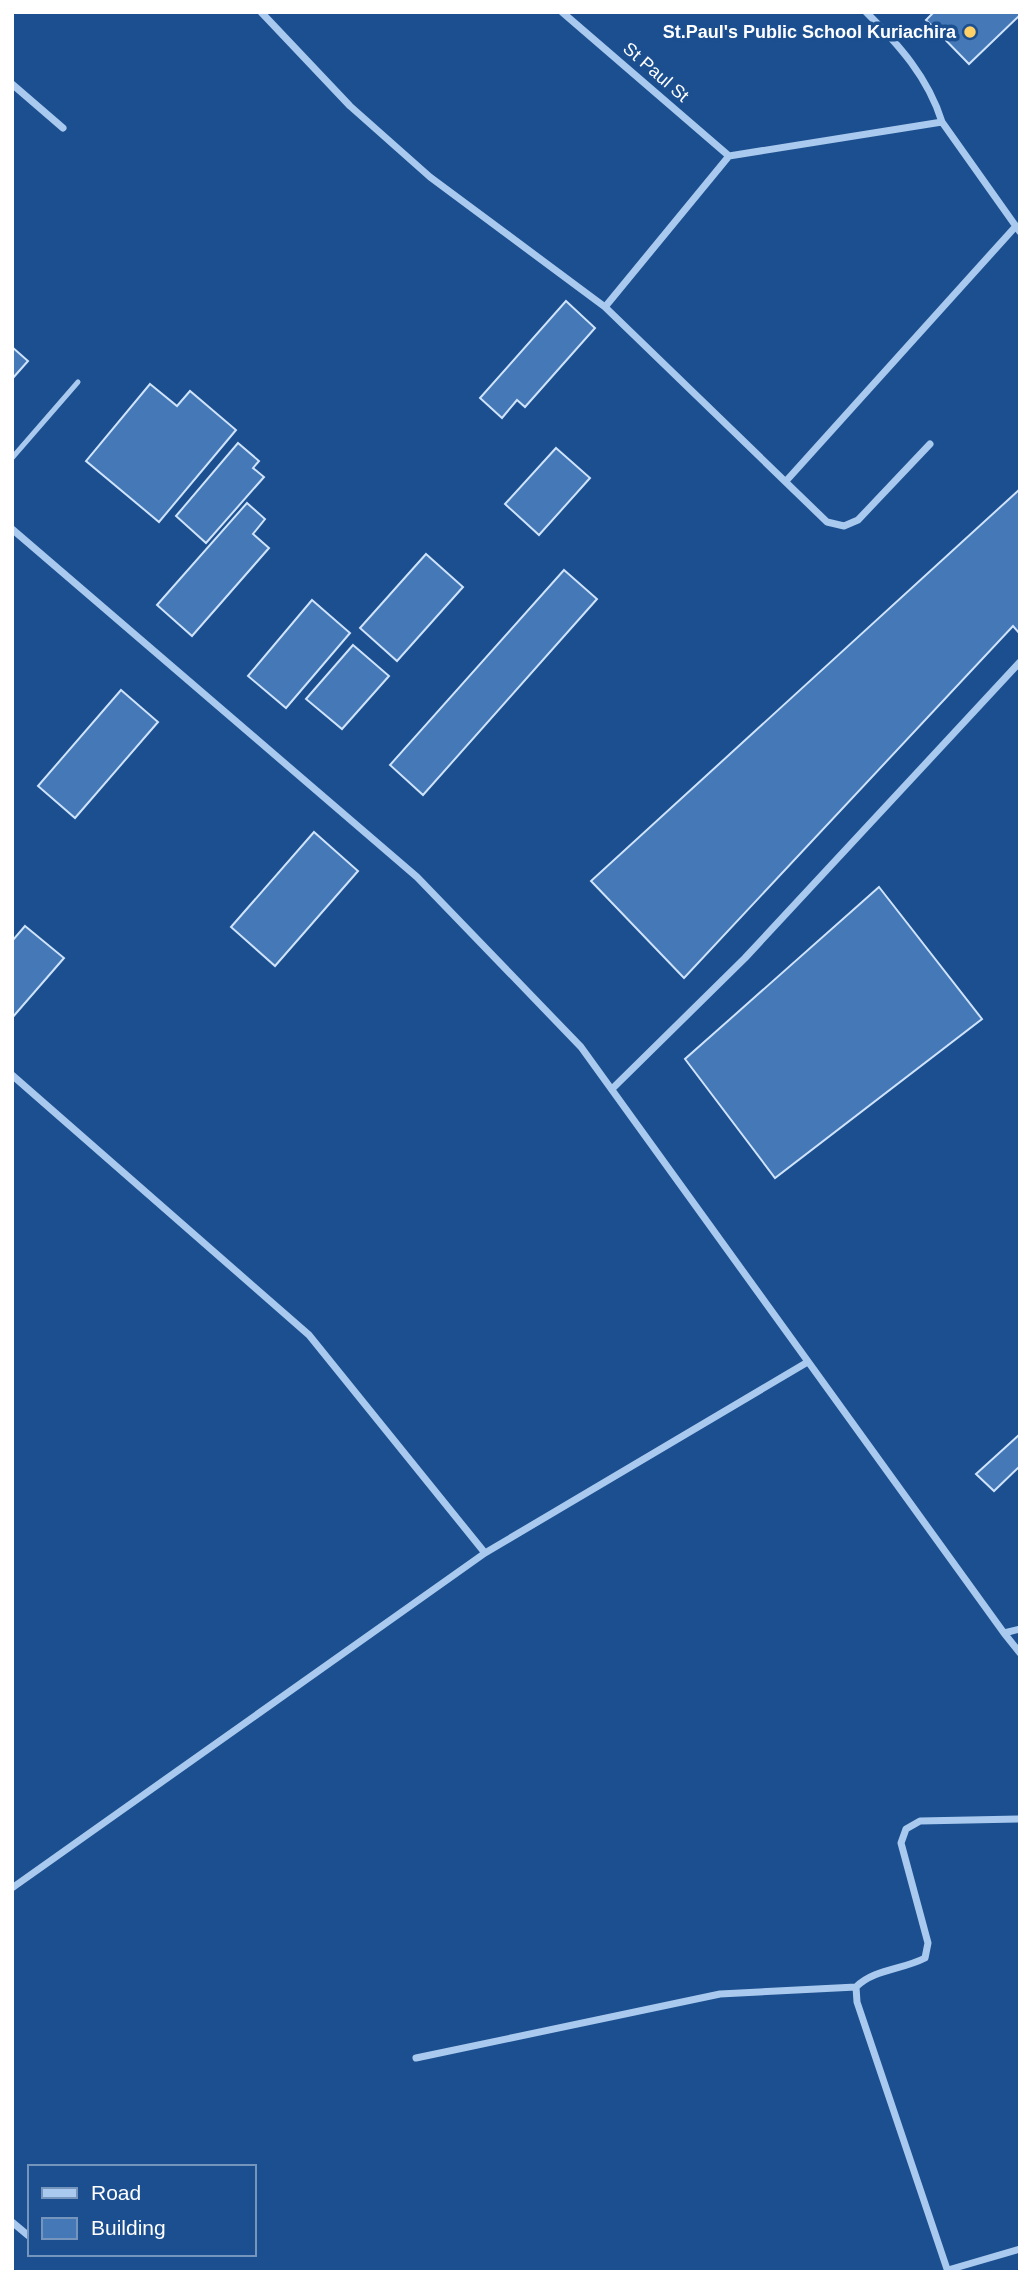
<svg xmlns="http://www.w3.org/2000/svg" width="1032" height="2284" font-family="Arial,sans-serif">
	<rect width="100%" height="100%" fill="#1b4f8f"/>
	<path fill="#4478b7" stroke="#cfe3fa" stroke-width="2" d="M934,12h86v3l-51,49 -43,-44z
		M566,301l29,27 -70,79 -8,-7 -15,18 -22,-20z
		M12,347l16,14 -16,18z
		M150,384l27,22 13,-15 46,39 -77,92 -73,-61z
		M238,443l21,18 -6,7 11,9 -58,66 -30,-27z
		M556,448l34,30 -51,57 -34,-31z
		M1020,489v145l-7,-8 -329,352 -93,-97z
		M247,503l18,16 -12,15 16,14 -77,88 -35,-31z
		M426,554l37,33 -66,74 -37,-33z
		M564,570l33,29 -174,196 -33,-30z
		M312,600l38,33 -64,75 -38,-32z
		M353,645l36,31 -47,53 -36,-30z
		M121,690l37,32 -83,96 -37,-32z
		M314,832l44,39 -83,95 -44,-39z
		M879,887l103,132 -207,159 -90,-119z
		M25,926l39,32 -52,60v-77z
		M1020,1434v32l-26,25 -18,-17z"/>
	<g fill="none" stroke-linecap="round" stroke-linejoin="round">
		<path stroke="#a9c9ee" stroke-width="5" d="M12,458l66,-76"/>
		<path stroke="#a9c9ee" stroke-width="7" d="M261,12l89,94 80,71 175,130 222,215 17,4 14,-6 72,-76
			M562,12l167,144
			M866,12c33,33 62,65 76,110
			M12,84l51,44
			M605,307l124,-151 213,-34 78,110
			M787,480l229,-254
			M12,529l405,348 164,170 423,586 16,-4
			M12,1075l297,260 176,218 -473,335
			M613,1088l132,-130 275,-296
			M485,1553l321,-190
			M1004,1633l16,20
			M416,2058l304,-64 136,-7
			M12,2222l18,15
			M948,2270l72,-21
			M948,2272l-91,-270 -1,-15c18,-18 46,-17 69,-29l3,-15 -27,-100 5,-14 14,-8 100,-2"/>
	</g>
	<circle fill="#ffd166" stroke="#1b4f8f" stroke-width="2.5" cx="970" cy="32" r="7"/>
	<g text-anchor="middle" stroke-width="7" stroke-linejoin="round" paint-order="stroke">
		<g font-size="18" font-weight="bold" fill="#fff" stroke="#1b4f8f" text-anchor="end">
			<text x="956" y="38">St.Paul's Public School Kuriachira</text>
		</g>
		<g font-size="18" fill="#fff" stroke="#1b4f8f">
			<text transform="translate(656 72) rotate(41)" y="6">St Paul St</text>
		</g>
	</g>
	<rect width="1032" height="2284" fill="none" stroke="#ffffff" stroke-width="28"/>
	<rect x="28" y="2165" width="228" height="91" fill="#1b4f8f" stroke="#7695bc" stroke-width="2"/>
	<rect x="42" y="2188" width="35" height="10" fill="#a9c9ee" stroke="#7695bc" stroke-width="2"/>
	<text x="91" y="2200" font-size="21" fill="#ffffff">Road</text>
	<rect x="42" y="2218" width="35" height="21" fill="#4478b7" stroke="#7695bc" stroke-width="2"/>
	<text x="91" y="2235" font-size="21" fill="#ffffff">Building</text>
</svg>
